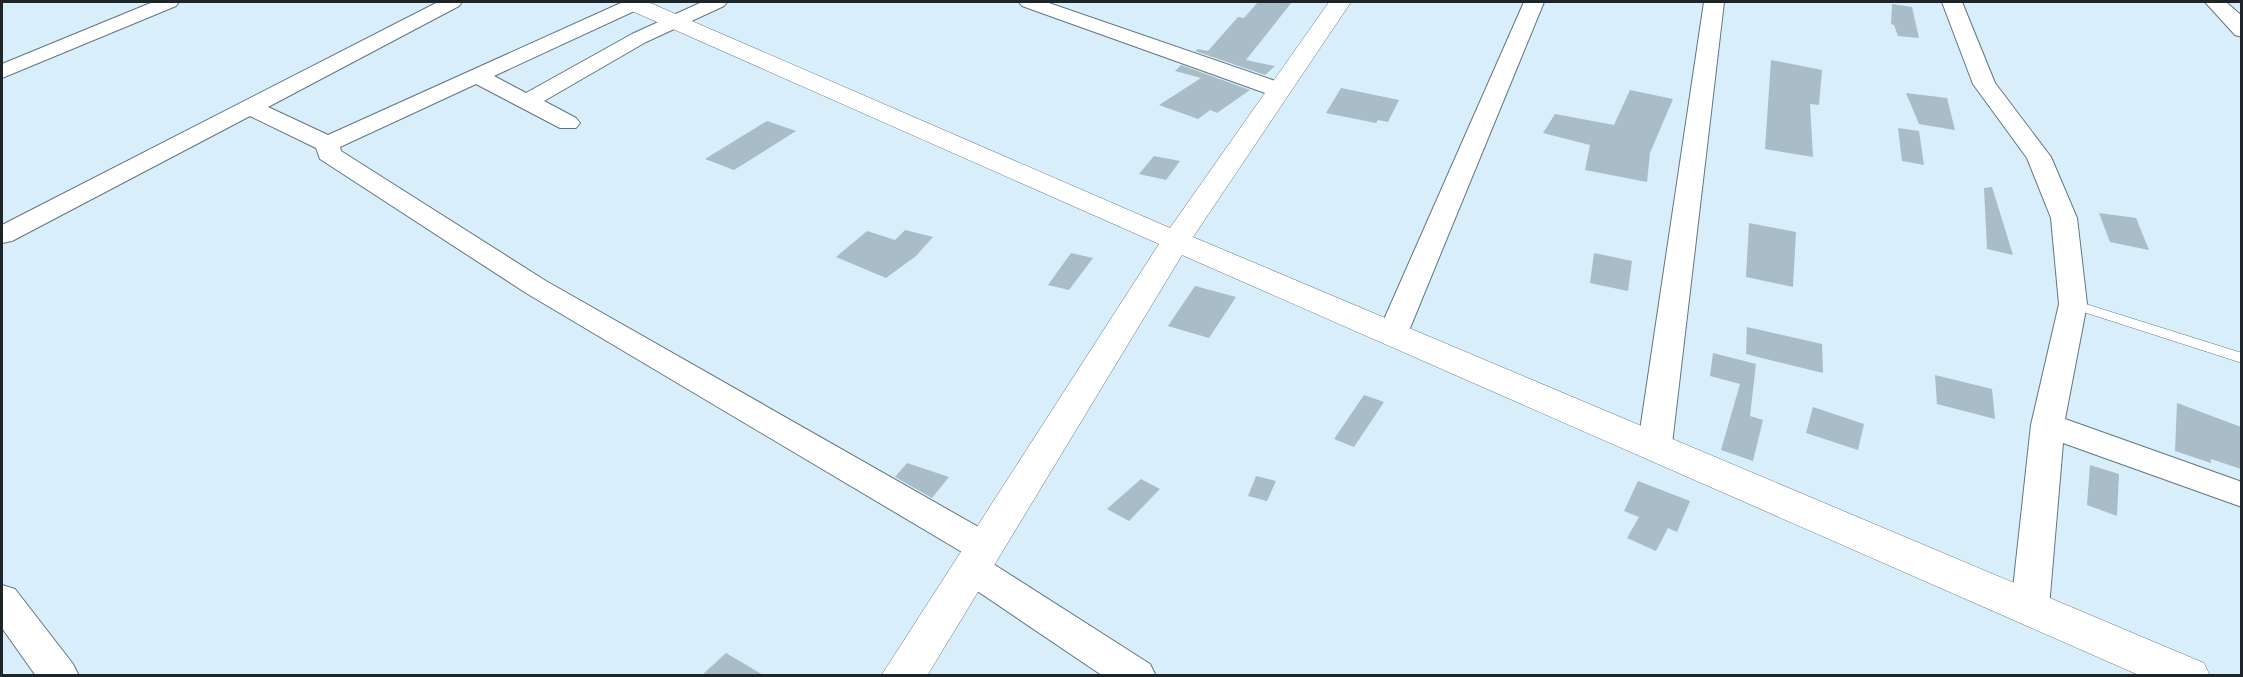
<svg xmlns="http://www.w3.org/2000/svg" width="2243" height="677" font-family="Montserrat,sans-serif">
	<rect width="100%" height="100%" fill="#d8eefa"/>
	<path fill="#a8bdc8" d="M1258,2h34l-46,58 29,6 -10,9 -70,-24 3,-2 10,2 30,-34 6,1z
		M1892,4l20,3 7,31 -21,-2 -4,-11 -3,-1z
		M1771,60l51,10 -3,35 -9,-1 3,53 -48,-8z
		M1181,65l69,25 -33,23 -7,-3 -12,9 -39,-14 42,-27 -26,-7z
		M1341,88l58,12 -11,22 -10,-2 -2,3 -50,-10z
		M1630,90l43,9 -23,54 -3,29 -62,-12 5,-25 -47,-12 12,-19 59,11z
		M1906,93l41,5 8,32 -36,-6z
		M767,121l29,10 -62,39 -29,-11z
		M1898,128l21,3 5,34 -22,-4z
		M1154,156l26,5 -14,19 -27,-6z
		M1992,187l21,68 -26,-6 -3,-61z
		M2099,213l37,5 13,32 -39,-8z
		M1749,223l47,9 -3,55 -47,-10z
		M905,230l28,7 -17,19 -30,22 -50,-21 31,-26 28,9z
		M1071,253l22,5 -24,32 -21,-5z
		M1594,253l38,8 -4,30 -38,-8z
		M1195,286l41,11 -27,41 -41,-12z
		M1747,327l75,17 1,29 -77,-19z
		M1713,353l43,11 -6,52 13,4 -10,41 -32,-11 19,-66 -30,-8z
		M1935,375l57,14 3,30 -58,-15z
		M1364,395l20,7 -30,45 -20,-8z
		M2177,403l64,24v42l-30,-10v4l-36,-12z
		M1813,407l51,17 -6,26 -52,-17z
		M907,463l42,14 -17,21 -37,-21z
		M2090,465l29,9 -2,42 -30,-11z
		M1256,476l20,5 -9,20 -19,-5z
		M1141,479l19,10 -31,32 -22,-12z
		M1638,481l52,20 -13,31 -9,-4 -12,23 -29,-13 12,-21 -15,-6z
		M726,653l37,22h-61z"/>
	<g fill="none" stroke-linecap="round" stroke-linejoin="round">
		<g stroke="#627680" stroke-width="1">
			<path id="lane" d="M2073,300l169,53v10l-174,-56 -2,-3 2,-3z"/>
		</g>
		<g stroke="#627680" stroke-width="2">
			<path id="street" d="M153,2h26l-3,4 -174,72v-14z
				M438,2h24l-3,4 -191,101 60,28 295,-133h22l-2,5 -149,69 32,17 106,-59 70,-32h25l-3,4 -78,36 -102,59 32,17 4,5 -4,5h-16l-84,-44 -136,63 1,4 205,130 450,256 5,10 -5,10 -9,3 163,104 6,12h-53l-145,-98 -5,-10 5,-10 9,-3 -441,-262 -206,-134 -4,-11 -66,-32 -238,125 -10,2v-18z
				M1019,2h27l238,82 3,5 -3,5h-16l-246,-88z
				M1524,2h20l-136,331 -4,7 -11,2 -11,-2 -4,-7z
				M1704,2h20l-52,442 -5,8 -12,4 -12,-4 -5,-8z
				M1942,2h20l33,81 56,74 26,61 10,86 -22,115 177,63v25l-179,-64 -14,164 -6,11 -13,4 -13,-4 -6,-11 20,-182 28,-121 -8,-86 -24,-60 -54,-74z
				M2205,2h21l16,14v21l-7,-2z
				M2,585l13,4 58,75 6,12h-43l-34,-48z"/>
		</g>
		<g stroke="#627680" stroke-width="1">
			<path id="secondary" d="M620,2h28l522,226 159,-226h22l-158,235 1011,426 6,13h-69l-959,-421 -255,421h-46l278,-432 -536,-237z"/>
		</g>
		<use href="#lane" fill="#fff" fill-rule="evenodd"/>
		<use href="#street" fill="#fff" fill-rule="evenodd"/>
		<use href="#secondary" fill="#fff" fill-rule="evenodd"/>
	</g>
	<rect width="2243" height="677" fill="none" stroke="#1d2529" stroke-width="6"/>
</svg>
